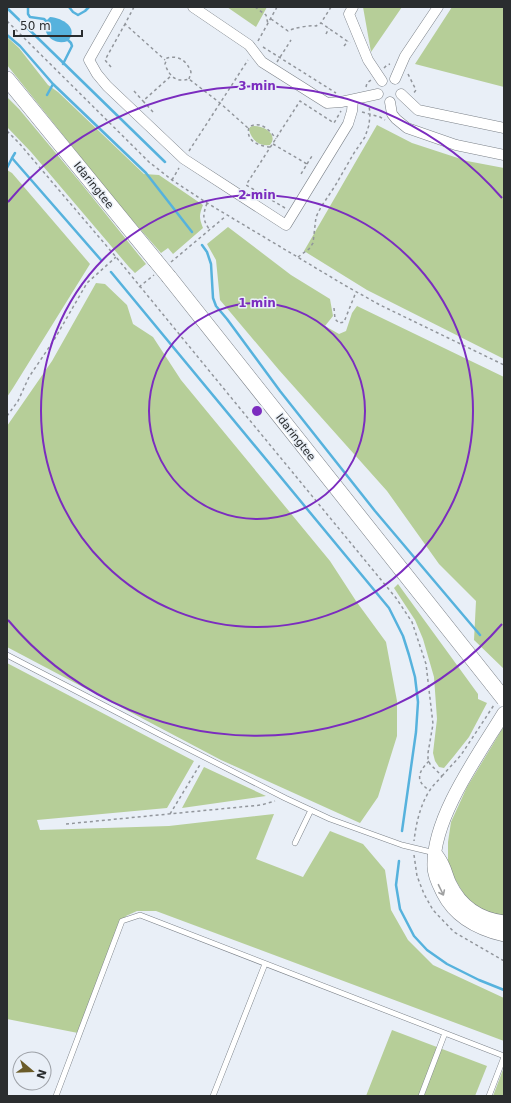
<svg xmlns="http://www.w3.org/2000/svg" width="511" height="1103" font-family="'DejaVu Sans',sans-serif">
	<rect width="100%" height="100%" fill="#e9eff7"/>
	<path fill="#b6ce98" d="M227,7h40l-11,20z
		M363,7h39l-31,45z
		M452,7h52v80l-89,-23z
		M7,37l12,11 29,37 10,7 86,82 15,1 44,30c-4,10 -4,13 0,23l-30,26 -5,-6 -7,5 -42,-48 -112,-140z
		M7,97l12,12 61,73 66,82 -11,9 -6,-6 -98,-115 -24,-25z
		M377,125l35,18 55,18 37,7v191l-137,-69 -63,-39z
		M253,126c10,-1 26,8 17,19 -11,2 -18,-5 -21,-15l1,-3z
		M7,170l5,3 78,91 -77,124 -6,9z
		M228,227l63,48 39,24 3,17 -8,10 14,8 7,-3 6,-18 5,-7 147,71v292l-30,-29 2,-39 -37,-37 -52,-73 -108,-121 -59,-70 -4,-40 -9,-16z
		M96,283l9,1 22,21 6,19 20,13 28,43 149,181 26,40 30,41 11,59v35l-19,61 -18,26 -139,-63 -214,-113v-221l45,-65z
		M398,584l80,110v5l9,4 -18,34 -15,19 -10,12 -5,-1 -4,-6 -2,-8 4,-34 -3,-42 -11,-38 -8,-19 -21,-32z
		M7,663l187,98 -27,47 -130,12 3,10 129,-4 105,-12 -18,45 47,18 27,-46 33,13 22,26 6,40 17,30 25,25 71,33v43l-348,-130h-19l-11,5 -48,117 -71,-14z
		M504,726v192l-23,-7 -16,-15 -13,-22 -4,-13v-19l3,-20 16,-35z
		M204,767l62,29 -84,12z
		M392,1030l95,36 -12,30h-109z
		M504,1067v29h-11z"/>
	<path fill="#56b2dd" d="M50,17c13,1 29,11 18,24 -14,5 -25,-6 -23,-19z"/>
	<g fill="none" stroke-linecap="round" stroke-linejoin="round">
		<path stroke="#56b2dd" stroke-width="2.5" d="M28,7v7l2,3 14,2 4,4
			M69,7l4,5 5,3 7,-4 4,-4
			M7,8l158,154
			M7,35l13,11 33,38 93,89 46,59
			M63,64l9,-18 -1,-3 -4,-4
			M47,95l6,-11
			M15,153l-3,5 89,102
			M7,168l5,-10
			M202,245l5,7 4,12 2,34 3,8 11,13 53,72 95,120 105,124
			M111,272l278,336 14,28 6,19 6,22 3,25 -2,30 -14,99
			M399,861l-3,24 4,24 14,27 13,14 20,14 32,16 25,10"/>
		<g stroke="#7c8289" stroke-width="6">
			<path id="service" d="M7,655l152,79 126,64 45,21 72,26 33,8
				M295,843l16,-33
				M56,1096l66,-175 18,-6 364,141
				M213,1096l52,-132
				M421,1096l24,-63
				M489,1096l15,-39"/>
		</g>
		<g stroke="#7c8289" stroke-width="11">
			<path id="minor" d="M119,7l-30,53 8,14 10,12 77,73 102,66 62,-101 4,-13 1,-11
				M193,7l56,38 13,17 65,41 14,-1 37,-8
				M353,7l-4,7 19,46 14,21
				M395,79l10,-23 33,-49
				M401,94l17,16 86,18
				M390,102l2,12 4,5 11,9 49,17 48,10"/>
		</g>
		<g stroke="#7c8289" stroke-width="14">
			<path id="tertiary" d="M504,713c-25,41 -72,105 -70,154 0,9 5,18 9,26 12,24 36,36 61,42
				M435,853c3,4 6,8 8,13 3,6 4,12 7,18 11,23 29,35 54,38"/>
		</g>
		<g stroke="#7c8289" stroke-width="16">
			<path id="secondary" d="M7,79l148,181
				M169,277l324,408"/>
		</g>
		<path stroke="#92969c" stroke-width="1.5" stroke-dasharray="3 3" stroke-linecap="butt" d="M134,7l-9,17 40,36
			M255,7l11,8 2,9
			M331,7l-10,16 29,20
			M271,19l17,12c5,-3 22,-6 28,-5l5,-3
			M7,21l142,141 23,18 35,23 139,83 34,19 124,60
			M326,34l3,-6
			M258,41l19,-34
			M344,46l4,-5
			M263,47l73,46
			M277,62l14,-22
			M111,67l-6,-7 20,-36
			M384,68l3,-3 3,-1
			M408,74l8,16 -3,4
			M189,79l2,-7c-4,-11 -12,-17 -24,-14l-2,6c4,12 11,19 24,15l31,24 28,25
			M366,87l1,-4 4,-3
			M134,91l9,10
			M153,112l-10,-11 28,-25
			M362,112l18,5 5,3
			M7,131l12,12 39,46 58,68 122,149 158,192 16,24 14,42 7,60 -5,29v6l2,5 12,12c-4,5 -9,9 -12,14 -10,15 -14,34 -16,51
			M273,144l34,20 -6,10
			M270,147c-11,-1 -25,-6 -21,-20 11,-7 21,3 27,12
			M189,151l59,-91
			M307,164l5,-8
			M172,180l7,-12
			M207,203c-4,12 -5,15 2,26
			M285,208l-39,-23 54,-84 34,22 7,-12
			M298,257l11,-8 4,-6 3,-26 5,-10 14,-21 19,-33 11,-16 4,-12 1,-11 -1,-9
			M171,262l55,-46
			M139,287l15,-12
			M334,308l1,11 4,4 5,-1 12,-30
			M7,416l11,-15 11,-24 25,-37 33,-57 29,-26
			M429,761c-11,11 -14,20 0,29
			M442,776l19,-21 33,-50
			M170,814l31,-51
			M66,824l195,-19 14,-4
			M414,855l3,21 7,18 9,16 21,22 50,29"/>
		<use href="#service" stroke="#fff" stroke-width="5"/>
		<use href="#minor" stroke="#fff" stroke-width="10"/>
		<use href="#tertiary" stroke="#fff" stroke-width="13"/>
		<use href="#secondary" stroke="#fff" stroke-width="15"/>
		<g stroke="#7c8289" stroke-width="16" stroke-linecap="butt">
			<path id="secondary-bridge" d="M155,260l14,17
				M493,685l11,14"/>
		</g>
		<use href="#secondary-bridge" stroke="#fff" stroke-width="15"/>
	</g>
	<defs><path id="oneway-shaft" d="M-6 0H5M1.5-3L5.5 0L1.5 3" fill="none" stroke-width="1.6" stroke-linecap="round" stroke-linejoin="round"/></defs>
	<use stroke="#9fa0a1" href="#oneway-shaft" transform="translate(441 890) rotate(64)"/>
	<g fill="none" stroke="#7b2cbf" stroke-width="2">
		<circle cx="257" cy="411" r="108"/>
		<circle cx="257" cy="411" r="216"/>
		<path d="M502 624A325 325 0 0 1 8 620M8 202A325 325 0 0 1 502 198"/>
	</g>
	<g text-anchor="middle" stroke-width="3" stroke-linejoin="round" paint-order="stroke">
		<g font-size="11" fill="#2a2d2f" stroke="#e9eff7">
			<text transform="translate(94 185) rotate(51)" y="4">Idaringtee</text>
			<text transform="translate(296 437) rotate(52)" y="4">Idaringtee</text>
		</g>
	</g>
	<circle cx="257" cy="411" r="6" fill="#7b2cbf" stroke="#e9eff7" stroke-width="2"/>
	<g font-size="12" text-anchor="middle" font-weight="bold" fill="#7b2cbf" stroke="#e9eff7" stroke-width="3" stroke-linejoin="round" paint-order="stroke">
		<text x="257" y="90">3 min</text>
		<text x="257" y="199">2 min</text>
		<text x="257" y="307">1 min</text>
	</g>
	<rect width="511" height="1103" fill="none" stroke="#2a2d2f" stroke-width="16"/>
	<g transform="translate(32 1071) rotate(109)"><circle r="19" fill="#e9eff7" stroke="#9da1a7"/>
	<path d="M0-3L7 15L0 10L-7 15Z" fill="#6b5c29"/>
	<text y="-6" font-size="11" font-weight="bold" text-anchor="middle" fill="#2a2d2f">N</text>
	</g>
	<path d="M14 30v6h68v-6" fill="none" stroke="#2a2d2f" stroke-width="2"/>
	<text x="20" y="30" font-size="12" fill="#2a2d2f" stroke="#e9eff7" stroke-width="3" paint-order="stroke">50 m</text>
</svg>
